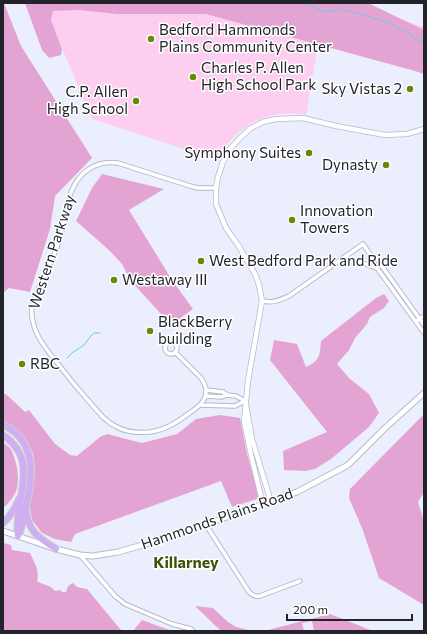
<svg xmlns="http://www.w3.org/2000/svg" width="427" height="634" font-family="Commissioner,sans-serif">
	<rect width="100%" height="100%" fill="#eaeefd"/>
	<path fill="#fecef0" d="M43,3l363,18 18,6v46l-106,-29 -12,71c-38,-7 -71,10 -88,45l-126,-41z"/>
	<path fill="#e4a4d3" d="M3,3h1l17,43 71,112 -37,38 -5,33 -20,63 -21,-4 -6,5z
		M25,3h343l56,27v44l-9,-3 -209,-57h-89l-39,-4 -25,1 -2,9 11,29 -1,6 -12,3 -7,-8z
		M102,174l62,15 -35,21 43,70 21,29 -22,16 -40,-44 -9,-17 -12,-13 -34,-30 16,-33z
		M384,294l5,7 -5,7 -14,9 -3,7 -12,14 -6,12 -12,14 13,15 19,15 10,19 -10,14 -38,32 -16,10 -10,2 -21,-1 -1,-19 44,-19 -57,-72 4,-20 23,4 9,23c14,-6 14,-12 15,-26l55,-43z
		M3,393l4,2 18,17 4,-2 26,34 15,11 7,1 23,-19 7,-3 35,9 35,-9 19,-15 24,-4 20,3 7,36 13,44 -28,9 -11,-26 -146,53 -4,8 -16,-3 -13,-6 -10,-13 -3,-17 4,-18 2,-14 -2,-18 -6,-11 -9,-11 -15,-10z
		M424,414v78l-6,10 6,19v84l-45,-27 -17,-50 -13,-30 1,-9z
		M3,442c2,2 5,4 7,6 6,10 10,28 7,40 -2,8 -8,15 -14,20z
		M4,543l7,2 1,5 18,3c4,9 10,18 7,28 7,5 11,2 18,10l5,-1 2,2h4l2,-6 5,-3 4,4 10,2 33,40 4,2h-120z
		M195,606l18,2 15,14 8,5 17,4h-32z
		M330,614l43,17h-59l-2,-10 -10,2 2,8h-40z
		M142,620l30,11h-39z"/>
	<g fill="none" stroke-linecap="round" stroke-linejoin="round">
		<path stroke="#69cbe2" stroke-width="1" d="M303,3l23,9 16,-3 42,12 24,12 12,9 4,1
			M67,358l5,-5 12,-8 6,-8 4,-4h6"/>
		<g stroke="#b6bacc" stroke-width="5.5">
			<path id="minor" d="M372,257v4l52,72
				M341,260l25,4 10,4
				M262,301c12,2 16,0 27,-5l74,-52 9,13 4,1 48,67
				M418,320l6,-4
				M165 348a6 6 0 1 1 12 0a6 6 0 1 1-12 0Z
				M175,352l26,26c12,17 1,27 -13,36 -12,9 -23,16 -38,18 -10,1 -24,0 -33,-5 -13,-6 -21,-18 -31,-29 -9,-10 -18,-21 -27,-33 -13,-16 -30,-35 -27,-59 6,-19 16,-37 24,-56 5,-14 8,-28 12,-42 1,-6 1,-12 4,-18 8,-19 25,-30 46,-27l72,23 8,2h18
				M206,390l17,2 4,3
				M206,396l16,1 5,-2 9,1 9,5
				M201,405l34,1 10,-5
				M206,525l43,67c3,3 7,5 11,4l40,-15
				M80,555l35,41 10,8 47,20 19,5 2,2"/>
		</g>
		<g stroke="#b6bacc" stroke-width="6">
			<path id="tertiary" d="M246,405l6,34 19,63
				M263,505l-12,-50 -7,-34 4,-40 14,-80 -3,-16 -4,-11 -17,-29 -12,-17 -10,-24v-16l2,-11 5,-15 6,-12 11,-12 11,-10 12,-6 13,-3 27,-1 33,8 49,9 22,-1 17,-5"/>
		</g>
		<g stroke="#b6bacc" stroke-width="7">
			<path id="secondary" d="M3,531l53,18 24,6 13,1 25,-4 28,-8 90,-30 61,-22 51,-27 36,-36 40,-36"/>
		</g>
		<g stroke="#cfcfd0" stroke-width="8">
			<path id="motorway" d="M3,425c43,20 25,69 18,104l-3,7
				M3,435c39,27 10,64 15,101
				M26,511c2,20 14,28 30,38
				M3,523c8,-7 12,-14 16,-24"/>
		</g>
		<use href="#minor" stroke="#fff" stroke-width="3.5"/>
		<use href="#tertiary" stroke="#fff" stroke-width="4.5"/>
		<use href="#secondary" stroke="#fff" stroke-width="5"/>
		<use href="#motorway" stroke="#cfaef2" stroke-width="6"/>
	</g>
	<g fill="#688806" stroke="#fff" stroke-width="1.5">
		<circle cx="151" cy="39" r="4"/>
		<circle cx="193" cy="77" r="4"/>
		<circle cx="410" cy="89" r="4"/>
		<circle cx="136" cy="101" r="4"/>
		<circle cx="309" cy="153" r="4"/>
		<circle cx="386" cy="165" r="4"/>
		<circle cx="292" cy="220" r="4"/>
		<circle cx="201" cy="261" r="4"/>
		<circle cx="114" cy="280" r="4"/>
		<circle cx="150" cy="331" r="4"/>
		<circle cx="22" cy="364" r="4"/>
	</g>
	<g text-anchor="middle" stroke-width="3" stroke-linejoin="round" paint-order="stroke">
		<g font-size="15" fill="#23242b" stroke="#fff" text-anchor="start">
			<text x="159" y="35">Bedford Hammonds<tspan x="159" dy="17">Plains Community Center</tspan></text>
			<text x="201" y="73">Charles P. Allen<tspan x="201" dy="17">High School Park</tspan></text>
			<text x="402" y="94" text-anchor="end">Sky Vistas 2</text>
			<text x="128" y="97" text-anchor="end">C.P. Allen<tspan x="128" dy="17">High School</tspan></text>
			<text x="301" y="158" text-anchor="end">Symphony Suites</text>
			<text x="378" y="170" text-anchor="end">Dynasty</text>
			<text x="300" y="216">Innovation<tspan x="300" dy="17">Towers</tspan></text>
			<text x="209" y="266">West Bedford Park and Ride</text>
			<text x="122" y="285">Westaway III</text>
			<text x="158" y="327">BlackBerry<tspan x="158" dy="17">building</tspan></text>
			<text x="30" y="369">RBC</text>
		</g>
		<g font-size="15" fill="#23242b" stroke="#fff">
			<text transform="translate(52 252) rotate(-72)" y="5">Western Parkway</text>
			<text transform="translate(217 519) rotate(-19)" y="5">Hammonds Plains Road</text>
		</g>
		<g font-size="16" font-weight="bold" fill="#3e5304" stroke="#fff">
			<text x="186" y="568">Killarney</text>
		</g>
	</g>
	<rect width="427" height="634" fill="none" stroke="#23242b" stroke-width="8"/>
	<path d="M287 614v6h125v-6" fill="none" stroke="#23242b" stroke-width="2"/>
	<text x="293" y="614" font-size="12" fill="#23242b" stroke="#ffffff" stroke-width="3" paint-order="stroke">200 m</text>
</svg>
